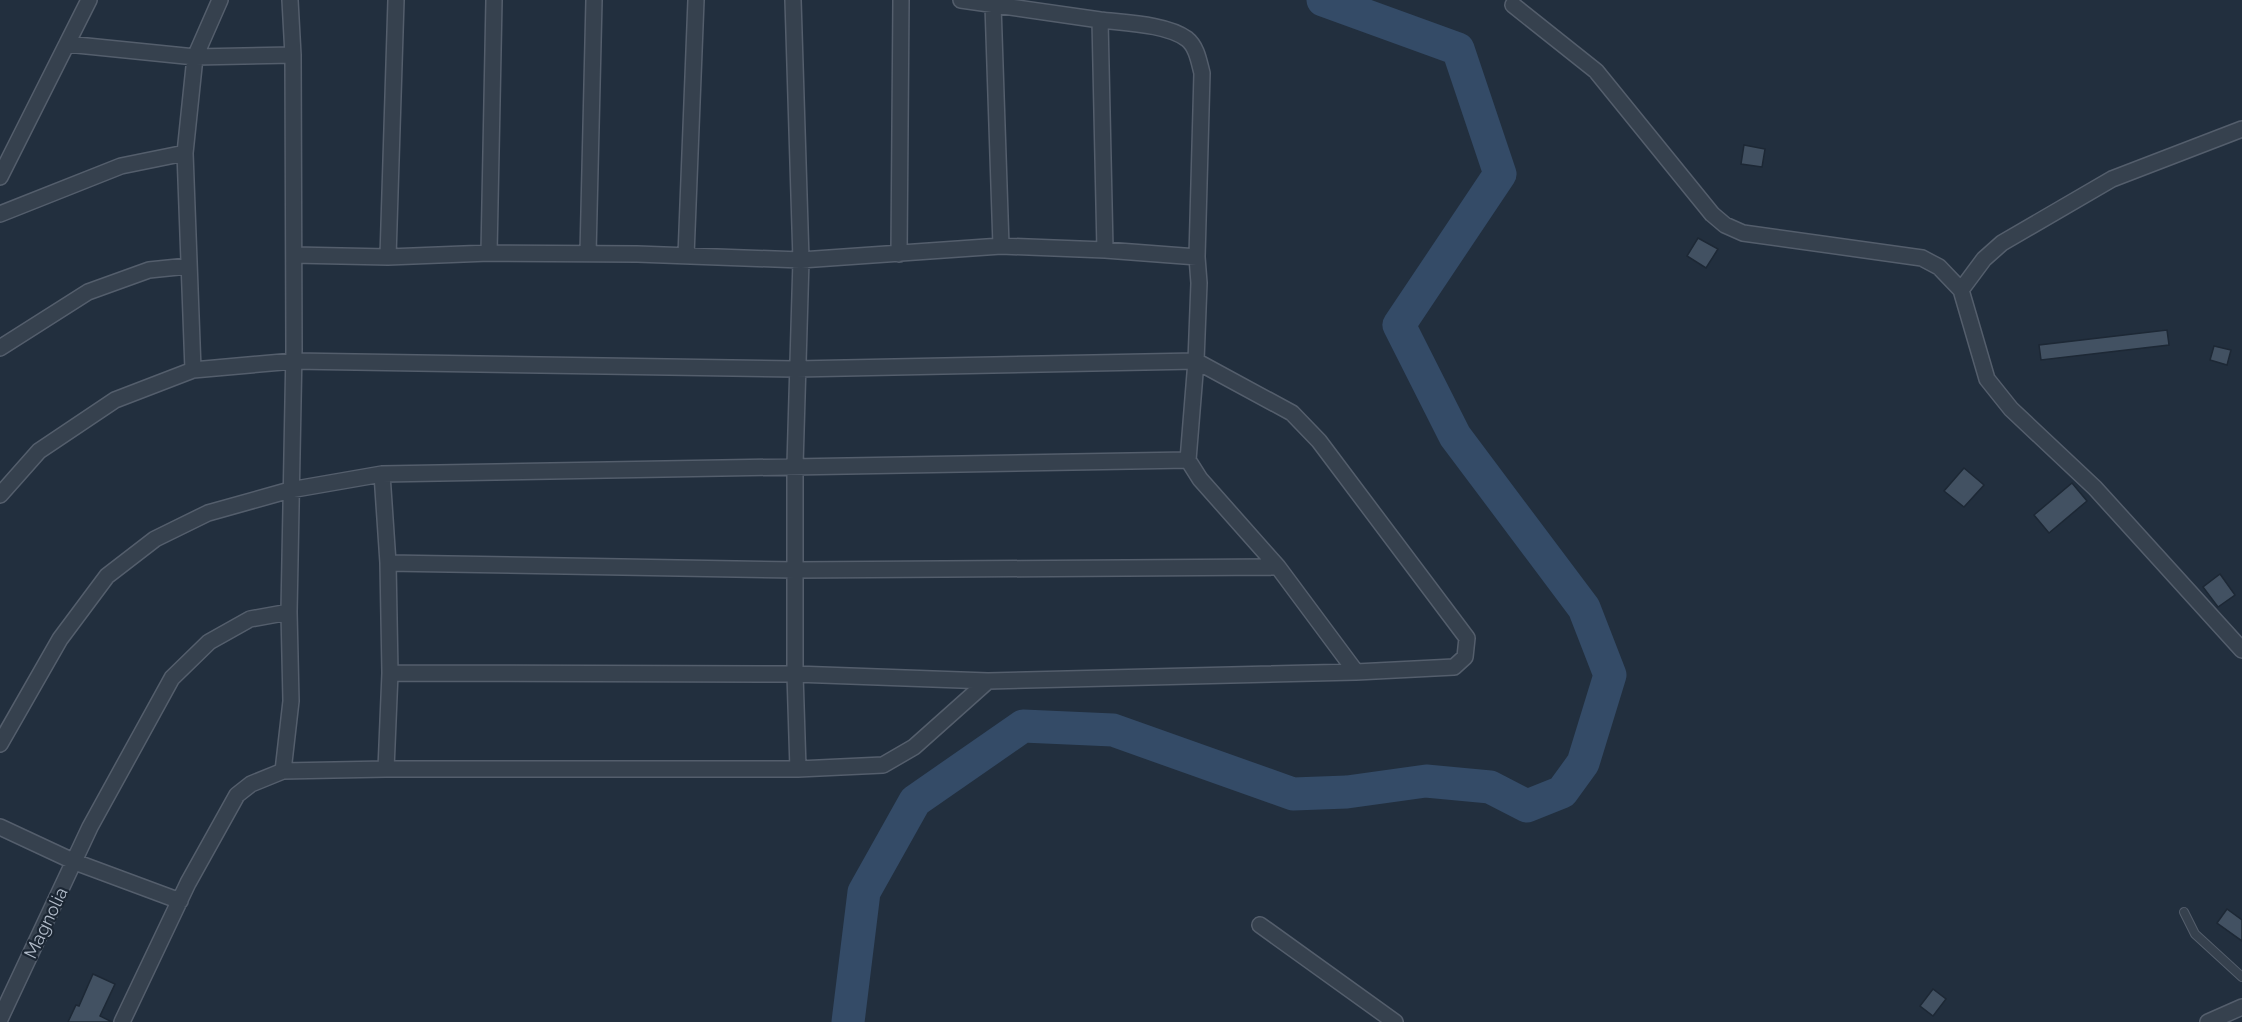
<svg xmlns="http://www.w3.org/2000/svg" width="2242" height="1022" font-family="Raleway,sans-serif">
	<rect width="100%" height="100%" fill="#222f3e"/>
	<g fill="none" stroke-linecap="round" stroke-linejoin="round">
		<path stroke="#344b67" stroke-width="33" d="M848,1022l16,-130 51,-91 108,-75 90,4 180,64 54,-2 79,-11 64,6 37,19 35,-14 21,-29 27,-88 -26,-67 -129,-172 -56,-111 101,-151 -42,-125 -135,-49"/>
	</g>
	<path fill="#425162" stroke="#1d2835" stroke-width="1.5" d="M1744,145l21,4 -3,18 -21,-3z
		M1698,238l20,11 -12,19 -19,-12z
		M2167,330l2,15 -128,15 -2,-15z
		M2214,346l17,4 -4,15 -17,-5z
		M1964,468l20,17 -20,22 -20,-16z
		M2072,483l15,18 -38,32 -15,-18z
		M2220,574l15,21 -17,12 -15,-20z
		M2227,909l15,11v21l-25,-18z
		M93,974l22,10 -15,32 12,6h-44l8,-17 3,1z
		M1933,989l13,10 -13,17 -13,-10z"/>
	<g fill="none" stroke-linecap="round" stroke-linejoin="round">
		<g stroke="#545e6c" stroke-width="10">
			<path id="service" d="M2184,912l11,22 47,43"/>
		</g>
		<g stroke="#545e6c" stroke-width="18">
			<path id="minor" d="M793,0l8,260 -6,205v209l3,95
				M993,5l8,241
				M1513,5l83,66 116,143 13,11 18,8 179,25 17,9 22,23
				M1100,20c25,3 67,4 87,19 10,8 12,23 15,34l-5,184
				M67,44l128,13 98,-2
				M2242,129l-130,50 -110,64 -18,16 -23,31 26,89 24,30 84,79 147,162
				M0,177l89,-177
				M0,214l121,-48 64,-13
				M489,253l148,1 164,6 200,-14 104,4 -5,-230 -139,-20
				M588,254l6,-254
				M899,254l2,-254
				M294,255l94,2 101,-4 5,-253
				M686,256l10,-256
				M388,257l8,-257
				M0,348l88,-56 61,-22 39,-4
				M193,370l-8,-217 10,-96 25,-57
				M382,474l6,89 2,110 -4,96h412l85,-4 31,-18 74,-66
				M0,495l39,-44 76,-51 78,-30 101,-9 502,8 400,-8 96,52 27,28 148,197 -2,19 -11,10 -98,5 -368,9 -193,-7 -405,-1
				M388,563l408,7 482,-3 -78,-88 -12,-19 8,-99 3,-78 -2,-26 -92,-7
				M1278,567l78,105
				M0,744l60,-105 47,-63 48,-37 53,-26 82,-23 92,-16 806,-14
				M283,771l103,-2
				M0,827l75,35 105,39
				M1260,925l135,97
				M0,1019l90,-192 82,-149 37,-36 41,-23 39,-7
				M122,1022l66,-139 49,-88 14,-11 32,-13 8,-70 -2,-89 5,-263 -1,-294 -3,-55
				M2208,1022l34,-15"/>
		</g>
		<use href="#service" stroke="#36414e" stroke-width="8"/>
		<use href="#minor" stroke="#36414e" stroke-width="15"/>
	</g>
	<g text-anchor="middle" stroke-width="4.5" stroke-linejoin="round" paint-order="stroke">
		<g font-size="18" fill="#b1bbc9" stroke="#1b2633">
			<text transform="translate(46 923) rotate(-64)" y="6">Magnolia</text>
		</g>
	</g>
</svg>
